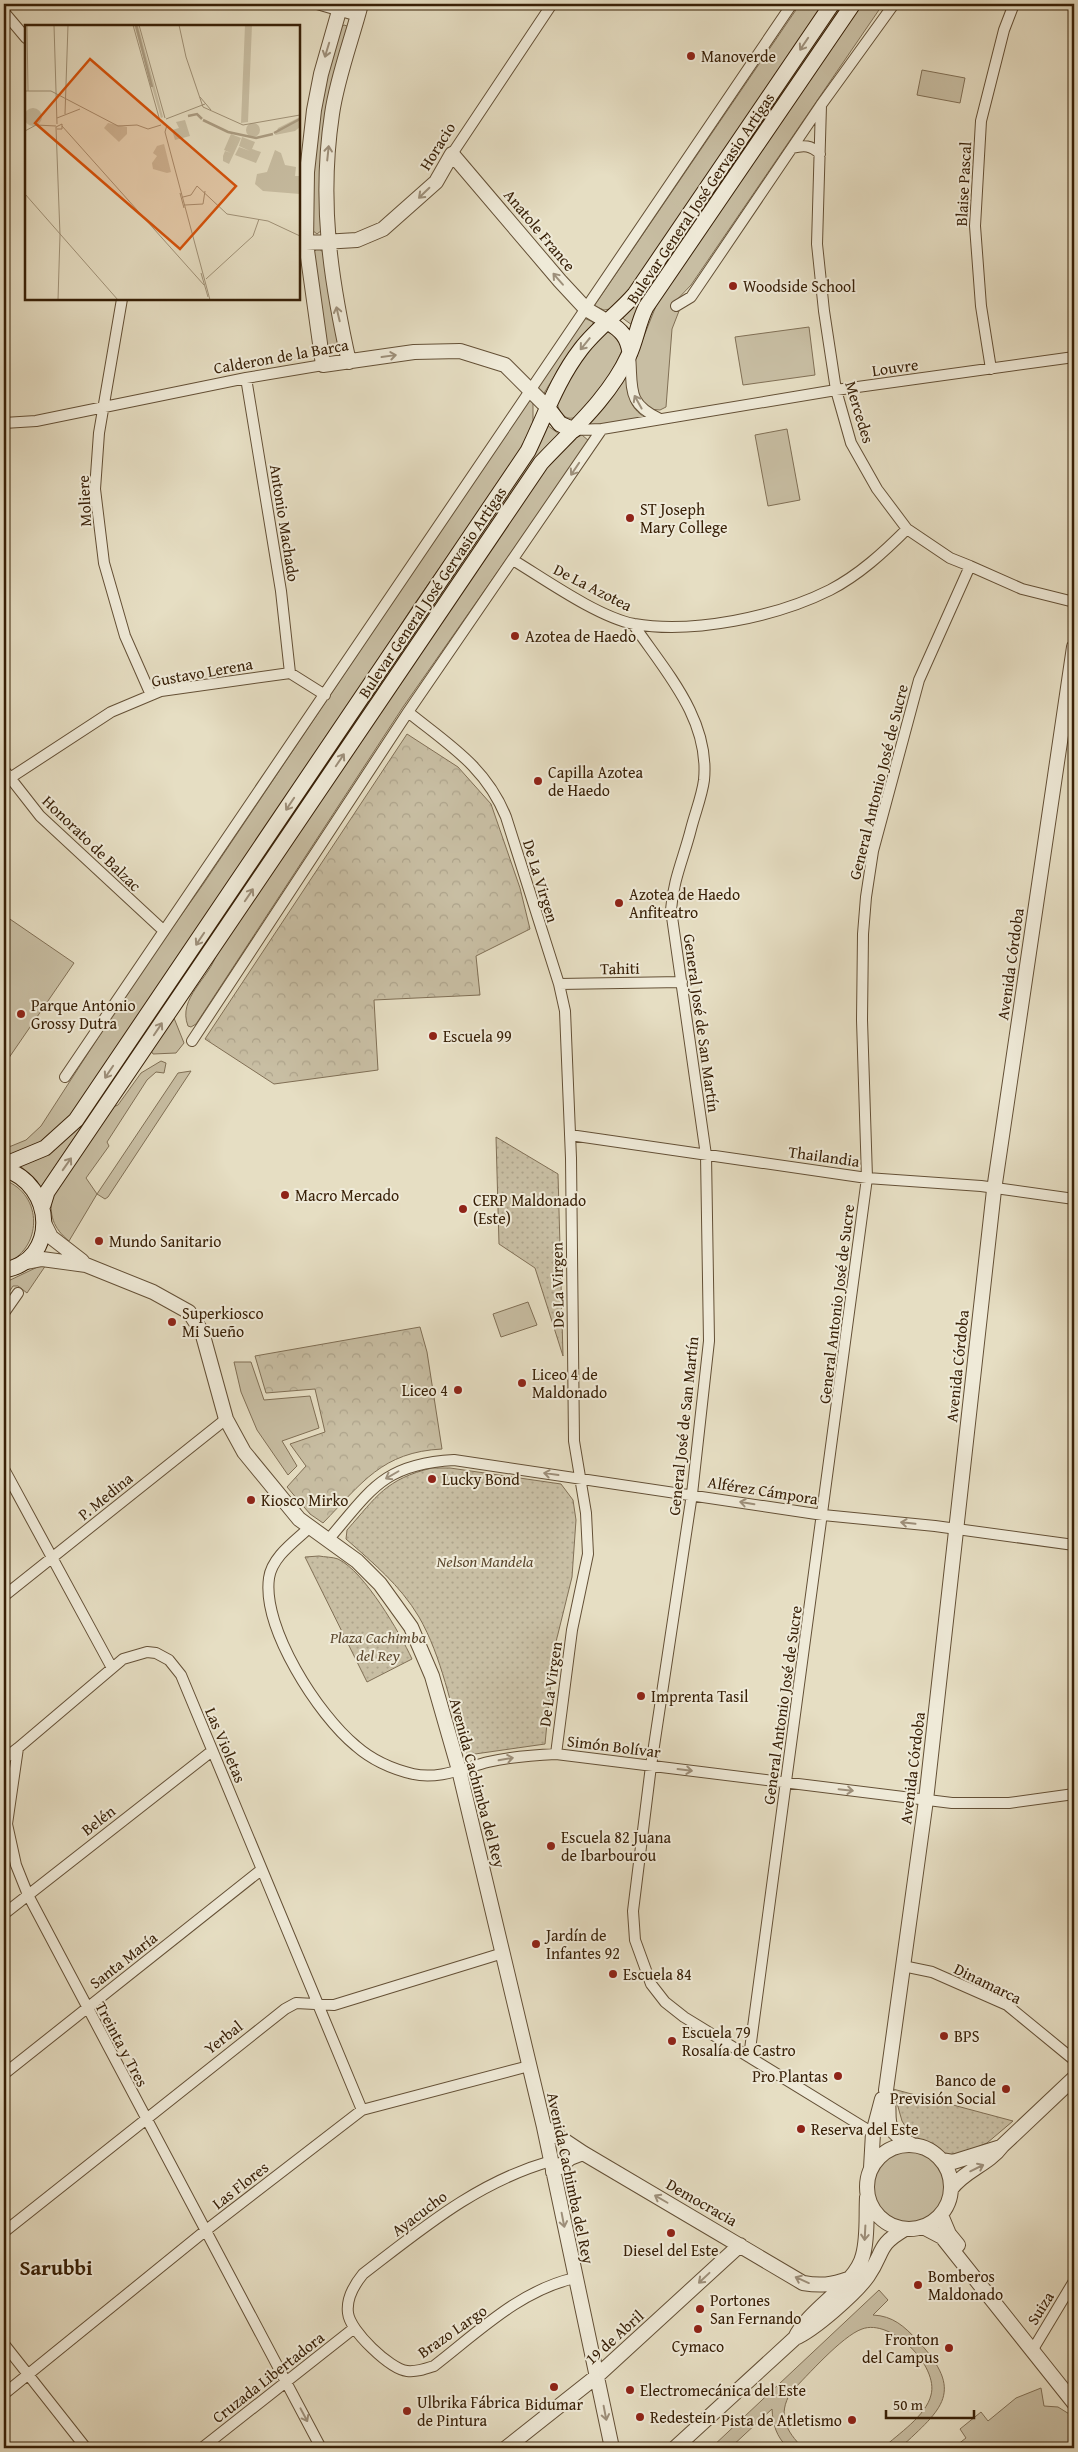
<svg xmlns="http://www.w3.org/2000/svg" width="1078" height="2452" font-family="'Gentium Book Plus',serif">
	<defs>
		<pattern id="forest-crowns" width="20" height="18" patternUnits="userSpaceOnUse" patternTransform="scale(1.25)"><rect width="20" height="18" fill="#c8bea3"/><path d="M2 6a3 3 0 1 1 6 0M12 15a3 3 0 1 1 6 0" fill="none" stroke="#ada38b"/></pattern>
		<pattern id="park-dots" width="8" height="8" patternUnits="userSpaceOnUse" patternTransform="scale(1.25)"><rect width="8" height="8" fill="#c8bea3"/><path d="M2 2h.1M6 6h.1" fill="none" stroke="#ada38b" stroke-width="1.8" stroke-linecap="round"/></pattern>
	</defs>
	<rect width="100%" height="100%" fill="#e6dec3"/>
	<filter id="stains"><feTurbulence type="fractalNoise" baseFrequency=".004" numOctaves="4"/><feColorMatrix values="0 0 0 0 .2 0 0 0 0 .09 0 0 0 0 .02 0 0 0 .5 -.17"/></filter>
	<radialGradient id="worn" r=".72"><stop offset=".6" stop-color="#630" stop-opacity="0"/><stop offset="1" stop-color="#630" stop-opacity=".3"/></radialGradient>
	<path fill="#c8bea3" stroke="#806f55" d="M800,4h24l-184,275 -30,30 -6,1 -10,-4z
		M839,4h4l-166,245 -45,76 -11,-8z
		M858,4h25l-192,281 -20,21 3,5h5l-7,18 -6,78 -6,3 -12,-1 -10,-12 -4,-36 24,-60z
		M344,25l6,2 -22,84 -6,119 -5,4 -5,-4 -2,-56 8,-64 23,-83z
		M922,70l43,8 -5,25 -43,-8z
		M318,248l5,4 15,94 -5,5 -6,-2 -14,-96z
		M584,318l9,4v2l-29,36 -21,35 -7,-9z
		M809,327l6,48 -72,10 -8,-48z
		M607,332l6,2 11,10c-4,16 -32,64 -46,72 -15,9 -24,-11 -20,-22l42,-59z
		M627,375c3,20 0,32 19,43l-60,8z
		M529,399l4,4v20l-11,26 -109,157 -61,94 -280,415 -37,31 -31,13v-10l22,-9 15,-14 93,-144 70,-99z
		M547,425l12,9 -36,42 -482,711 -7,-9 -14,-12c26,-11 40,-21 60,-42z
		M787,429l13,71 -32,6 -13,-71z
		M582,435l7,6 -186,266 -207,317 -5,3 -3,-1c-11,-28 22,-48 29,-73l326,-483 30,-31z
		M4,915l70,48 -70,102z
		M174,1018l10,25 -8,10 -23,1 -3,-5z
		M161,1061l5,2 -2,10 -8,-1 -9,8 -40,62 2,4 -23,32 11,16 81,-121 13,-2 -83,126 -3,2 -8,-5 -28,47c-16,-13 -20,-26 -17,-46l61,-88 5,-2 23,-32z
		M4,1180c40,14 39,70 0,84z
		M48,1262l-21,31 -9,-7h-5l-9,14v-17z
		M528,1302l9,23 -36,12 -8,-23z
		M234,1362h17l13,38 46,-4 9,32 -37,13 15,25 -9,9 -31,-45 -16,-38z
		M867 2187a42 42 0 1 1 84 0a42 42 0 1 1-84 0Z
		M879,2290l9,10 -15,15c20,1 31,11 45,26 47,51 25,67 -18,107h-17c15,-14 43,-32 48,-53 8,-29 -40,-77 -69,-66 -20,7 -55,47 -71,63 -14,23 -5,39 12,56h-15c-12,-12 -15,-23 -16,-39l-42,39h-19z
		M1041,2388l3,18 14,1 16,10v31h-121l13,-10 -6,-9 21,-17 7,9 28,-23z"/>
	<path fill="url(#forest-crowns)" stroke="#806f55" d="M407,734l51,33 33,37 29,84 10,41 -54,27 4,39 -106,5 4,70 -104,14 -69,-45z
		M420,1327l7,25 15,97c-60,3 -80,34 -119,74l-13,-9 -23,-27 19,-21 -16,-22 35,-12 -10,-43 -49,4 -11,-37z"/>
	<path fill="url(#park-dots)" stroke="#806f55" d="M496,1137l62,37 5,182 -28,-88 -36,-24z
		M432,1468h18l111,16 12,16 3,20 -4,57 -18,73 -9,94 -77,11 -4,-4c-13,-44 -22,-94 -45,-134 -19,-32 -46,-54 -73,-78l1,-9c30,-34 39,-51 85,-62z
		M319,1556c5,1 14,1 19,3 26,12 62,74 74,100l-45,23 -62,-125z
		M893,2089l120,32 -26,22 -34,14 -36,-16 -8,-9 -7,-11z"/>
	<g fill="none" stroke-linecap="round" stroke-linejoin="round">
		<g stroke="#645036" stroke-width="12">
			<path id="minor" d="M317,4l41,12
				M4,12l22,26
				M821,105l-4,139 7,67 12,79 15,53 26,46 30,40 43,29 20,8 52,23 52,13
				M792,148c12,-3 19,-3 28,6
				M452,154l100,-150
				M122,299l-23,134 -4,56 9,74 21,73 26,59
				M676,306l15,-9 130,-192 73,-101
				M630,355c3,34 -4,48 30,64
				M991,369l-10,-63 -6,-80 6,-105 23,-91 10,-26
				M246,378l35,213 9,82
				M4,423l32,-2 210,-43 77,-13
				M574,430l28,-1 234,-39 238,-33
				M513,560c33,20 85,57 121,64 59,10 142,-7 196,-34 29,-15 54,-38 77,-61
				M633,624c32,47 77,95 71,156 -2,16 -9,33 -13,49 -7,28 -18,51 -20,81l35,245 3,186 -17,153 -41,272 -18,145 2,29 16,44 14,18 19,15 189,116
				M408,712c41,33 78,55 98,105l53,167 6,27 6,147 3,283 12,72 2,41 -16,76 -16,124
				M4,770l36,46 124,115
				M10,778l101,-66 50,-21 129,-18 35,22
				M559,984l123,-2
				M192,1041l216,-329 194,-283
				M65,1077l727,-1073
				M570,1135l297,43 114,8 93,13
				M4,1313l14,-20
				M4,1469l108,199
				M309,1528c-15,14 -37,29 -40,50 -7,50 49,137 87,168 16,14 36,23 57,28 25,6 51,-6 75,-12 22,-5 45,-7 68,-8l396,49h57l65,-9
				M328,1540c43,-50 55,-76 126,-80l369,55 112,11 139,19
				M4,1596l222,-177
				M4,1759l14,-11
				M4,1914l208,-163
				M903,1966l29,6 75,33 67,55
				M749,2057l118,-879 -5,-158 1,-86 3,-37 7,-46 46,-171 51,-114
				M4,2074l257,-204
				M551,2161c-74,21 -128,67 -188,113 -9,11 -17,24 -15,39 2,18 42,56 59,58 10,1 18,-2 27,-5 43,-33 86,-76 141,-88
				M4,2232l281,-223 11,-6 38,2 169,-52
				M4,2344l82,104
				M1032,2351l42,-70
				M4,2394l201,-163 157,-121 167,-44
				M202,2448l151,-119
				M321,2448l-293,-553 -12,-30 -9,-41 11,-76 105,-89 24,-7 9,1 13,7 12,15 181,435"/>
		</g>
		<g stroke="#645036" stroke-width="16">
			<path id="tertiary" d="M341,4l-20,70 -7,36 -7,62 -1,71 17,122 91,-13 46,-1 45,14 42,42
				M306,243l51,-3 26,-11 53,-47 16,-28 108,127 26,28 22,13
				M349,362c-19,-85 -30,-161 -17,-248 5,-36 20,-75 29,-110
				M44,1223l7,14 31,24
				M22,1263l20,-4 44,6 67,27 36,20 13,20 24,87 18,33 55,67 58,42 23,23 31,43 21,49 27,94 85,357 68,321
				M544,2127l39,26 220,130c17,3 29,2 45,-4
				M912,2145c-35,-19 -18,-26 -26,-55l40,-290 68,-610 80,-543
				M867 2187a42 42 0 1 1 84 0a42 42 0 1 1-84 0Z
				M941,2160l12,2 48,-15
				M871,2168l2,-35 9,-34
				M553,2172l17,-14 13,-5
				M951,2189c14,-19 37,-24 51,-43l72,-68
				M941,2215l8,19 9,11
				M923,2227l19,10 132,166
				M795,2338c14,-30 61,-53 68,-83 5,-18 3,-39 4,-58
				M506,2448l91,-72 143,-131
				M675,2448l120,-110c19,-8 61,-45 73,-62 17,-25 8,-30 37,-47"/>
		</g>
		<g stroke="#382007" stroke-width="17">
			<path id="secondary" d="M608,322c13,8 20,15 22,31
				M547,407l13,17 14,6
				M4,1165l41,-17 31,-28 452,-669c17,-35 29,-71 53,-102 16,-21 38,-36 54,-55l197,-290
				M4,1169c51,15 55,92 0,101
				M43,1205l4,-13 494,-729c32,-34 68,-65 88,-108 7,-15 9,-32 17,-48l207,-303"/>
		</g>
		<use href="#minor" stroke="#efead8" stroke-width="10"/>
		<use href="#tertiary" stroke="#efead8" stroke-width="14"/>
		<use href="#secondary" stroke="#efead8" stroke-width="15"/>
	</g>
	<defs><path id="oneway-shaft" d="M-6 0H5M1.5-3L5.5 0L1.5 3" fill="none" stroke-width="1.6" stroke-linecap="round" stroke-linejoin="round" transform="scale(1.25)"/></defs>
	<g stroke="#9d8f7a">
		<use href="#oneway-shaft" transform="translate(804 44) rotate(124)"/>
		<use href="#oneway-shaft" transform="translate(327 50) rotate(107)"/>
		<use href="#oneway-shaft" transform="translate(328 153) rotate(-84)"/>
		<use href="#oneway-shaft" transform="translate(424 193) rotate(136)"/>
		<use href="#oneway-shaft" transform="translate(558 279) rotate(-131)"/>
		<use href="#oneway-shaft" transform="translate(338 314) rotate(-103)"/>
		<use href="#oneway-shaft" transform="translate(585 344) rotate(129)"/>
		<use href="#oneway-shaft" transform="translate(389 356) rotate(-8)"/>
		<use href="#oneway-shaft" transform="translate(638 402) rotate(-119)"/>
		<use href="#oneway-shaft" transform="translate(575 469) rotate(124)"/>
		<use href="#oneway-shaft" transform="translate(340 760) rotate(-56)"/>
		<use href="#oneway-shaft" transform="translate(290 804) rotate(124)"/>
		<use href="#oneway-shaft" transform="translate(249 895) rotate(-56)"/>
		<use href="#oneway-shaft" transform="translate(200 939) rotate(124)"/>
		<use href="#oneway-shaft" transform="translate(158 1029) rotate(-56)"/>
		<use href="#oneway-shaft" transform="translate(109 1072) rotate(124)"/>
		<use href="#oneway-shaft" transform="translate(67 1164) rotate(-55)"/>
		<use href="#oneway-shaft" transform="translate(551 1474) rotate(-172)"/>
		<use href="#oneway-shaft" transform="translate(392 1475) rotate(150)"/>
		<use href="#oneway-shaft" transform="translate(747 1503) rotate(-171)"/>
		<use href="#oneway-shaft" transform="translate(908 1523) rotate(-174)"/>
		<use href="#oneway-shaft" transform="translate(506 1759) rotate(-10)"/>
		<use href="#oneway-shaft" transform="translate(685 1770) rotate(7)"/>
		<use href="#oneway-shaft" transform="translate(846 1790) rotate(6)"/>
		<use href="#oneway-shaft" transform="translate(977 2168) rotate(-26)"/>
		<use href="#oneway-shaft" transform="translate(661 2199) rotate(-150)"/>
		<use href="#oneway-shaft" transform="translate(563 2220) rotate(79)"/>
		<use href="#oneway-shaft" transform="translate(865 2233) rotate(93)"/>
		<use href="#oneway-shaft" transform="translate(704 2278) rotate(137)"/>
		<use href="#oneway-shaft" transform="translate(802 2280) rotate(-156)"/>
		<use href="#oneway-shaft" transform="translate(605 2413) rotate(79)"/>
		<use href="#oneway-shaft" transform="translate(304 2415) rotate(62)"/>
	</g>
	<g fill="#8f2418" stroke="#efead8" stroke-width="2">
		<circle cx="691" cy="56" r="5"/>
		<circle cx="733" cy="286" r="5"/>
		<circle cx="630" cy="518" r="5"/>
		<circle cx="515" cy="636" r="5"/>
		<circle cx="538" cy="781" r="5"/>
		<circle cx="619" cy="903" r="5"/>
		<circle cx="21" cy="1014" r="5"/>
		<circle cx="433" cy="1036" r="5"/>
		<circle cx="285" cy="1195" r="5"/>
		<circle cx="463" cy="1209" r="5"/>
		<circle cx="99" cy="1241" r="5"/>
		<circle cx="172" cy="1322" r="5"/>
		<circle cx="522" cy="1383" r="5"/>
		<circle cx="458" cy="1390" r="5"/>
		<circle cx="432" cy="1479" r="5"/>
		<circle cx="251" cy="1500" r="5"/>
		<circle cx="641" cy="1696" r="5"/>
		<circle cx="551" cy="1846" r="5"/>
		<circle cx="536" cy="1944" r="5"/>
		<circle cx="613" cy="1974" r="5"/>
		<circle cx="944" cy="2036" r="5"/>
		<circle cx="672" cy="2041" r="5"/>
		<circle cx="838" cy="2076" r="5"/>
		<circle cx="1006" cy="2089" r="5"/>
		<circle cx="801" cy="2129" r="5"/>
		<circle cx="671" cy="2233" r="5"/>
		<circle cx="918" cy="2285" r="5"/>
		<circle cx="700" cy="2309" r="5"/>
		<circle cx="698" cy="2329" r="5"/>
		<circle cx="949" cy="2348" r="5"/>
		<circle cx="554" cy="2387" r="5"/>
		<circle cx="630" cy="2390" r="5"/>
		<circle cx="407" cy="2411" r="5"/>
		<circle cx="640" cy="2417" r="5"/>
		<circle cx="852" cy="2420" r="5"/>
	</g>
	<g text-anchor="middle" stroke-width="4" stroke-linejoin="round" paint-order="stroke">
		<g font-size="16" fill="#382007" stroke="#efead8" text-anchor="start">
			<text x="701" y="62">Manoverde</text>
			<text x="743" y="292">Woodside School</text>
			<text x="640" y="515">ST Joseph<tspan x="640" dy="18">Mary College</tspan></text>
			<text x="525" y="642">Azotea de Haedo</text>
			<text x="548" y="778">Capilla Azotea<tspan x="548" dy="18">de Haedo</tspan></text>
			<text x="629" y="900">Azotea de Haedo<tspan x="629" dy="18">Anfiteatro</tspan></text>
			<text x="31" y="1011">Parque Antonio<tspan x="31" dy="18">Grossy Dutra</tspan></text>
			<text x="443" y="1042">Escuela 99</text>
			<text x="295" y="1201">Macro Mercado</text>
			<text x="473" y="1206">CERP Maldonado<tspan x="473" dy="18">(Este)</tspan></text>
			<text x="109" y="1247">Mundo Sanitario</text>
			<text x="182" y="1319">Superkiosco<tspan x="182" dy="18">Mi Sueño</tspan></text>
			<text x="532" y="1380">Liceo 4 de<tspan x="532" dy="18">Maldonado</tspan></text>
			<text x="448" y="1396" text-anchor="end">Liceo 4</text>
			<text x="442" y="1485">Lucky Bond</text>
			<text x="261" y="1506">Kiosco Mirko</text>
			<text x="651" y="1702">Imprenta Tasil</text>
			<text x="561" y="1843">Escuela 82 Juana<tspan x="561" dy="18">de Ibarbourou</tspan></text>
			<text x="546" y="1941">Jardín de<tspan x="546" dy="18">Infantes 92</tspan></text>
			<text x="623" y="1980">Escuela 84</text>
			<text x="682" y="2038">Escuela 79<tspan x="682" dy="18">Rosalía de Castro</tspan></text>
			<text x="954" y="2042">BPS</text>
			<text x="828" y="2082" text-anchor="end">Pro Plantas</text>
			<text x="996" y="2086" text-anchor="end">Banco de<tspan x="996" dy="18">Previsión Social</tspan></text>
			<text x="811" y="2135">Reserva del Este</text>
			<text x="671" y="2256" text-anchor="middle">Diesel del Este</text>
			<text x="928" y="2282">Bomberos<tspan x="928" dy="18">Maldonado</tspan></text>
			<text x="710" y="2306">Portones<tspan x="710" dy="18">San Fernando</tspan></text>
			<text x="939" y="2345" text-anchor="end">Fronton<tspan x="939" dy="18">del Campus</tspan></text>
			<text x="698" y="2352" text-anchor="middle">Cymaco</text>
			<text x="640" y="2396">Electromecánica del Este</text>
			<text x="417" y="2408">Ulbrika Fábrica<tspan x="417" dy="18">de Pintura</tspan></text>
			<text x="554" y="2410" text-anchor="middle">Bidumar</text>
			<text x="650" y="2423">Redestein</text>
			<text x="842" y="2426" text-anchor="end">Pista de Atletismo</text>
		</g>
		<g font-size="16" fill="#382007" stroke="#efead8">
			<text transform="translate(437 146) rotate(-58)" y="6">Horacio</text>
			<text transform="translate(963 184) rotate(-87)" y="6">Blaise Pascal</text>
			<text transform="translate(700 198) rotate(-56)" y="6">Bulevar General José Gervasio Artigas</text>
			<text transform="translate(540 230) rotate(50)" y="6">Anatole France</text>
			<text transform="translate(281 356) rotate(-10)" y="6">Calderon de la Barca</text>
			<text transform="translate(895 367) rotate(-8)" y="6">Louvre</text>
			<text transform="translate(860 412) rotate(73)" y="6">Mercedes</text>
			<text transform="translate(84 501) rotate(-93)" y="6">Moliere</text>
			<text transform="translate(285 523) rotate(81)" y="6">Antonio Machado</text>
			<text transform="translate(593 587) rotate(27)" y="6">De La Azotea</text>
			<text transform="translate(432 592) rotate(-56)" y="6">Bulevar General José Gervasio Artigas</text>
			<text transform="translate(202 672) rotate(-10)" y="6">Gustavo Lerena</text>
			<text transform="translate(878 782) rotate(-76)" y="6">General Antonio José de Sucre</text>
			<text transform="translate(92 843) rotate(44)" y="6">Honorato de Balzac</text>
			<text transform="translate(541 881) rotate(73)" y="6">De La Virgen</text>
			<text transform="translate(1010 964) rotate(-82)" y="6">Avenida Córdoba</text>
			<text transform="translate(620 968) rotate(-1)" y="6">Tahiti</text>
			<text transform="translate(702 1023) rotate(82)" y="6">General José de San Martín</text>
			<text transform="translate(824 1156) rotate(8)" y="6">Thailandia</text>
			<text transform="translate(557 1285) rotate(-91)" y="6">De La Virgen</text>
			<text transform="translate(836 1304) rotate(-83)" y="6">General Antonio José de Sucre</text>
			<text transform="translate(957 1366) rotate(-84)" y="6">Avenida Córdoba</text>
			<text transform="translate(683 1426) rotate(-84)" y="6">General José de San Martín</text>
			<text transform="translate(763 1490) rotate(9)" y="6">Alférez Cámpora</text>
			<text transform="translate(105 1496) rotate(-39)" y="6">P. Medina</text>
			<text transform="translate(550 1684) rotate(-82)" y="6">De La Virgen</text>
			<text transform="translate(782 1705) rotate(-82)" y="6">General Antonio José de Sucre</text>
			<text transform="translate(226 1745) rotate(67)" y="6">Las Violetas</text>
			<text transform="translate(614 1746) rotate(7)" y="6">Simón Bolívar</text>
			<text transform="translate(912 1768) rotate(-83)" y="6">Avenida Córdoba</text>
			<text transform="translate(478 1783) rotate(75)" y="6">Avenida Cachimba del Rey</text>
			<text transform="translate(98 1820) rotate(-38)" y="6">Belén</text>
			<text transform="translate(123 1960) rotate(-38)" y="6">Santa María</text>
			<text transform="translate(988 1983) rotate(26)" y="6">Dinamarca</text>
			<text transform="translate(223 2037) rotate(-38)" y="6">Yerbal</text>
			<text transform="translate(122 2044) rotate(62)" y="6">Treinta y Tres</text>
			<text transform="translate(571 2178) rotate(78)" y="6">Avenida Cachimba del Rey</text>
			<text transform="translate(240 2185) rotate(-38)" y="6">Las Flores</text>
			<text transform="translate(702 2202) rotate(30)" y="6">Democracia</text>
			<text transform="translate(419 2213) rotate(-37)" y="6">Ayacucho</text>
			<text transform="translate(1040 2308) rotate(-58)" y="6">Suiza</text>
			<text transform="translate(452 2331) rotate(-35)" y="6">Brazo Largo</text>
			<text transform="translate(614 2337) rotate(-42)" y="6">19 de Abril</text>
			<text transform="translate(268 2377) rotate(-38)" y="6">Cruzada Libertadora</text>
		</g>
		<g font-size="16" font-style="italic" fill="#5c482e" stroke="#efead8">
			<text x="485" y="1567">Nelson Mandela</text>
			<text x="378" y="1643">Plaza Cachimba<tspan x="378" dy="18">del Rey</tspan></text>
		</g>
		<g font-size="21" font-weight="bold" fill="#382007" stroke="#efead8">
			<text x="56" y="2275">Sarubbi</text>
		</g>
	</g>
	<g transform="translate(25 25)">
		<rect width="275" height="275" fill="#e6dec3"/>
		<path d="M109,0h4l25,92 -2,1zM-1 92a9 9 0 1 1 18 0a9 9 0 1 1-18 0ZM160,95l5,16 -15,4 -3,-10 7,-2 -3,-6zM221 105a7 7 0 1 1 14 0a7 7 0 1 1-14 0ZM206,109l10,4 -12,26 -6,-3v-5l2,-5 6,2 -7,-3zM217,112l13,5 -3,7 9,3 -5,11 -21,-8 4,-8 11,4 -11,-5z" fill="#c8bea3"/>
		<path d="M220,0h7l-4,97 -7,1zM275,92v10l-5,4 -20,4 3,-7zM139,119l7,28 -4,1 -14,-4 -1,-6 5,-7 -4,-3 4,-7zM250,125l6,3 4,12 11,2 -1,9h5v18l-37,-3 -8,-7 2,-10 10,-2z" fill="#c8bea3"/>
		<path d="M83,98l19,4v7l-8,8 -15,-14z" fill="#c8bea3"/>
		<path fill="none" stroke="#ab9d83" stroke-width="2.5" d="M111,0l16,62M163,91l9,-2 5,5M178,95l25,12 28,6 17,-4M249,108l26,-14"/>
		<path fill="none" stroke="#a09278" stroke-width="1" d="M2,0l1,66M29,0l3,99M108,0l27,96M114,0l26,93M154,0l7,32 17,50 40,18 57,-10M0,66h26l67,35 19,-1 11,4 13,-4M175,72l11,13M40,89l3,-89M32,93l23,-9M141,94l39,-15M142,100l-2,7 45,168M37,101l142,159M32,104h5v-5l-6,3 4,108 -2,65M0,106l11,-6 20,1M155,168l4,15M0,169l93,106M158,172l8,-2 6,-9 30,28 41,7 32,15M160,180l18,-1 2,-13M176,248l7,24M181,254l47,-43 6,-17"/>
		<path fill="#d6530c" fill-opacity="0.15" stroke="#d6530c" stroke-width="2.5" d="M65,34l146,127 -56,63 -145,-126z"/>
		<rect width="275" height="275" fill="none" stroke="#382007" stroke-width="2.5"/>
	</g>
	<rect width="1078" height="2452" fill="none" stroke="#e6dec3" stroke-width="20"/>
	<rect x="5" y="5" width="1068" height="2442" fill="none" stroke="#382007" stroke-width="2.5"/>
	<rect x="10" y="10" width="1058" height="2432" fill="none" stroke="#382007"/>
	<path d="M886 2410v8h88v-8" fill="none" stroke="#382007" stroke-width="2.5"/>
	<text x="893" y="2410" font-size="15" fill="#382007" stroke="#efead8" stroke-width="4" paint-order="stroke">50 m</text>
	<rect width="100%" height="100%" filter="url(#stains)"/>
	<rect width="100%" height="100%" fill="url(#worn)"/>
</svg>
